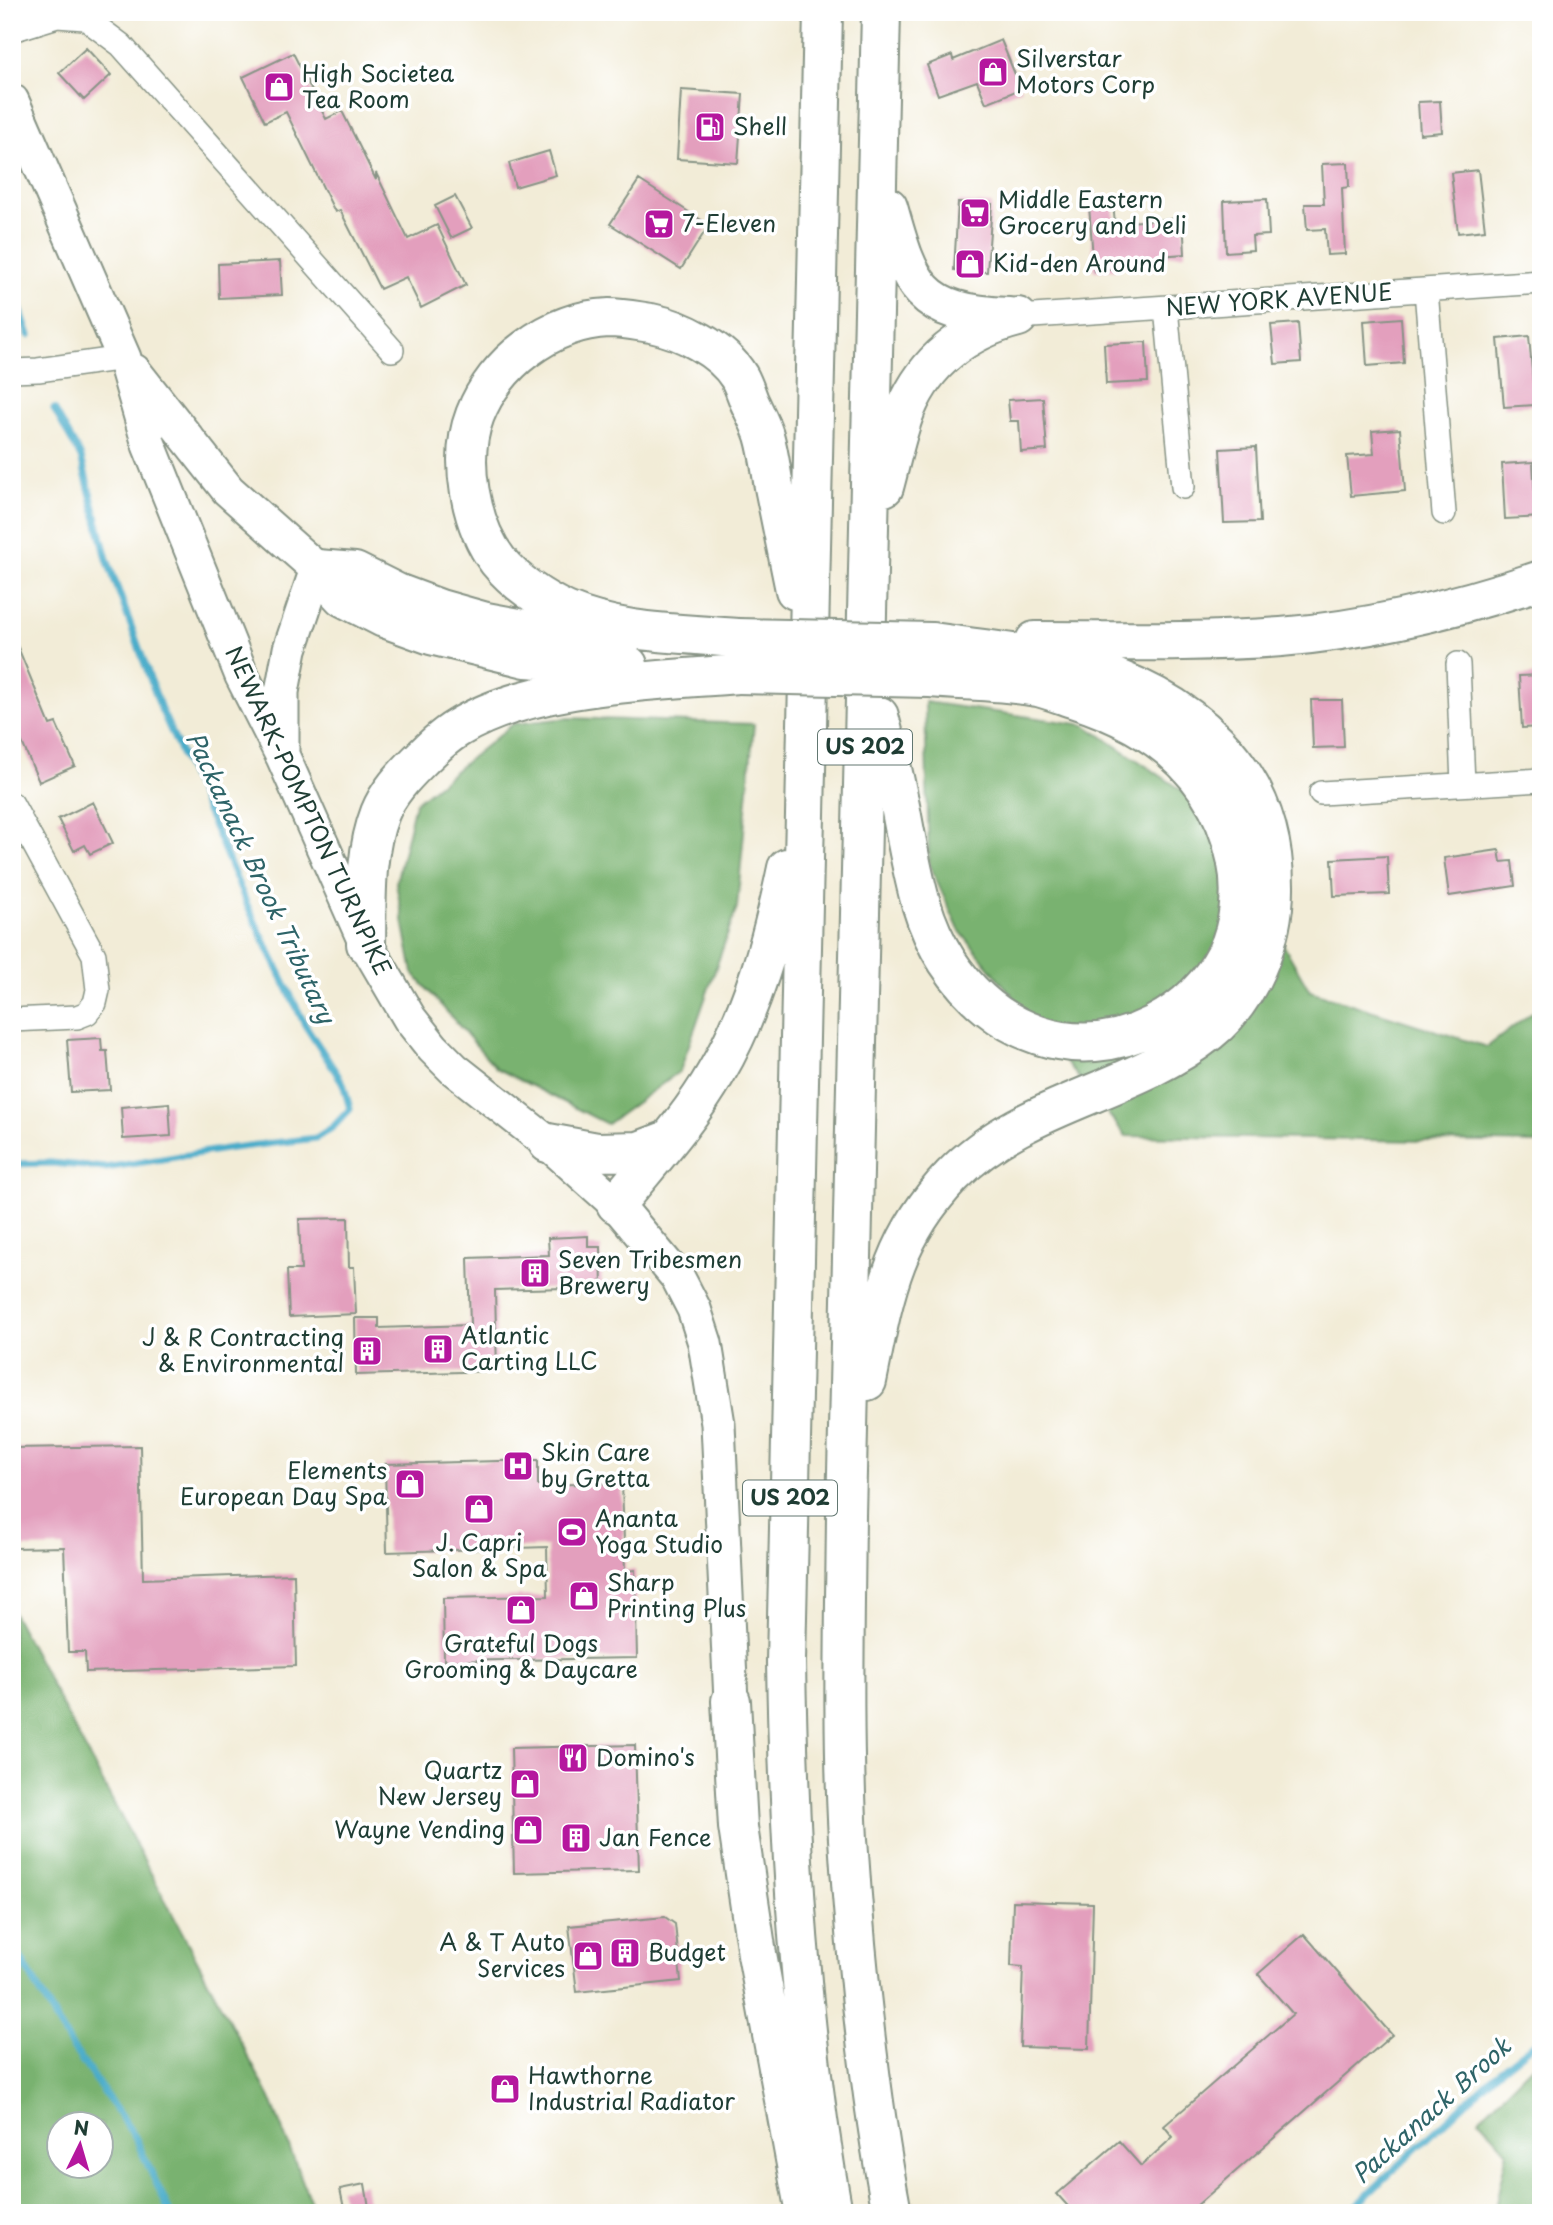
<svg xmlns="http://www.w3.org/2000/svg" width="1553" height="2225" font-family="'Playpen Sans',sans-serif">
	<rect width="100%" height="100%" fill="#fff"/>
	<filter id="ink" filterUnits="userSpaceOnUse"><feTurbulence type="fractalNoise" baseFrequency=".0143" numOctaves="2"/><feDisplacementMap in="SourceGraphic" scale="14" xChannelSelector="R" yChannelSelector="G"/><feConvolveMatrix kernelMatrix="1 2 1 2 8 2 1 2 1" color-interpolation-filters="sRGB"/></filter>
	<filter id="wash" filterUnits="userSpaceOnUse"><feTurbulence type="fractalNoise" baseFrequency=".00686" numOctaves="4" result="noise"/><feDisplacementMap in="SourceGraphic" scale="28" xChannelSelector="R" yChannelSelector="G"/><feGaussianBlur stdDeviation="1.57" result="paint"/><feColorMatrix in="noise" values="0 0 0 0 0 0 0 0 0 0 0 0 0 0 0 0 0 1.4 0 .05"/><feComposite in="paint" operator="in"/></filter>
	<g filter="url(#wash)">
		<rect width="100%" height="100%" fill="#f2ecd7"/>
		<path fill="#79b270" stroke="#4c7852" stroke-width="2" fill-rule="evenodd" d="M925,702l160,23 116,78 109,188 177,56 54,-41v137l-415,-7 -167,-206 -30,-66z
			M568,718l186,6 -17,183 -57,164 -73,53 -111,-56 -83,-95 -17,-90 19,-80 98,-79z
			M12,1611l258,487 45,115h-303zM60,2124h42v42h-42z
			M1541,2057v156h-47l13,-62 -28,-32z"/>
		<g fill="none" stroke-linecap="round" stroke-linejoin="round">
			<path stroke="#49acc9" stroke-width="7" d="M12,286l17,49
				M12,1164l39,-1 54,5 127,-20 84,-10 17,-11 17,-18 -7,-26 -38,-58 -57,-118 -29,-69 -58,-129 -54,-150 -26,-102 -27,-48
				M12,1943l57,99 66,95 35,76
				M1348,2213l148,-139 45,-36"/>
		</g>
		<g id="blocks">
			<path fill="#e39fbd" d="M1001,40l20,49 -35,14 -9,-22 -39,14 -11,-30 25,-10 1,5z
				M86,48l25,27 -27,25 -25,-27z
				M293,53l33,66 16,-8 34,69v-7l32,66 29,-14 29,60 -45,23 -15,-31 -26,12 -40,-79 -5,2 -49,-100 -21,10 -22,-45z
				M681,90l62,4 -5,69 -61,-4z
				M1440,101l2,31 -22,2 -2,-32z
				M549,151l7,24 -41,12 -6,-24z
				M1348,163l1,24 -7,1 3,66 -18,1 -2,-26 -18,1 -2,-26h19l-2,-40z
				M1478,170l7,60 -27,3 -7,-60z
				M639,180l70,45 -28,44 -71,-45z
				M455,196l17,32 -21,10 -16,-32z
				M1267,199l2,36 -17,1 1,14 -27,2 -2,-51z
				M958,202l34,2 -5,68 -33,-2z
				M1113,204l2,19 68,-5 2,36 -67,5 1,10 -25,2 -5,-65z
				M280,261l2,34 -63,3 -1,-34z
				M1401,318l3,45 -37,3 -3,-45z
				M1298,323l3,39 -26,2 -4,-39z
				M1529,336l6,69 -31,2 -6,-68z
				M1146,342l2,40 -42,2 -2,-40z
				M1043,398l4,52 -26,2 -2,-31h-9l-2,-21z
				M1400,429l5,62 -54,5 -4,-40 27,-2 -2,-23z
				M1256,447l4,75 -36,1 -4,-74z
				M1533,462l2,35h6v20l-36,2 -3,-55z
				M12,633l38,92 6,-2 19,43 -36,16 -27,-63z
				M1541,675v52l-19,1 -3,-52z
				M1311,700h31l2,47 -31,1z
				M93,802l20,41 -23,11 -5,-9 -11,6 -16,-32z
				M1499,850l2,12 11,-1 3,25 -66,10 -5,-38z
				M1387,856l2,38 -55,2 -2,-37z
				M101,1038l1,13h5l3,39 -39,2 -4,-52z
				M169,1103l2,33 -48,3 -2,-32z
				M348,1218l1,49h5l2,47 -67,3 -2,-47h14l-2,-51z
				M588,1236v11h13l1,40 -107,3 2,81 -141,4 -1,-57h24v10l91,-3 -2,-67 81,-3 -1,-17z
				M140,1446l3,133 151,-5 2,92 -210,6 -1,-20h-17l-4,-105 -49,1v-21h-3v-79z
				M538,1460v25l84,-2 3,88 10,-1 2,88 -193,3 -1,-63 105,-2 -1,-49 -160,5 -2,-88z
				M635,1745l4,125 -125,3 -3,-125z
				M1013,1901l80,2 -4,146 -69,-2 3,-80 -12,-1z
				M665,1917l10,7 6,57 -104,11 -8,-66z
				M1304,1934l88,101 -204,178h-114l-17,-19 62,-53 22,25 32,-29 -9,-11 129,-112 -35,-40z
				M365,2184l5,29h-25l-5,-24z"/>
		</g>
	</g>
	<g filter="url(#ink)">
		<use href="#blocks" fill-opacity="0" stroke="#889486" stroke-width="2"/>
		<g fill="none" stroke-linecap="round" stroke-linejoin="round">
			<g stroke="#889486" stroke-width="26">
				<path id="street" d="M12,30l45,-14 28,2 36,27 271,305
					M1426,290l18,223
					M1166,308l17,179
					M1018,317l523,-35
					M12,371l26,-1 86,-12
					M1458,664l5,120
					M1321,793l220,-13
					M12,804l82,151 4,35 -3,13 -8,10 -10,4 -65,3"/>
			</g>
			<g stroke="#889486" stroke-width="37">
				<path id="secondary" d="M12,101l112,257 25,87 93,231 41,81 83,187 44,75 23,29 21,21 94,74 68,61 62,74 16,31 11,34 13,81 13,277
					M134,371l94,119 89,79 -27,80 -8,43v58"/>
			</g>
			<g stroke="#889486" stroke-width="42">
				<path id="highway" d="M823,12l-37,1650c3,184 14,369 47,551
					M881,12l-35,1503c-1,108 -4,216 2,324 8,125 21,251 44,374
					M888,207c22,79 31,107 121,110
					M884,487c7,-25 12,-53 22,-78 21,-50 61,-79 112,-92
					M317,569l26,28 41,21 47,17 95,23 102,7
					M317,569l38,3 42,21 43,16 46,13 44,8 69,5
					M738,638c-57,-5 -119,-4 -172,-27 -24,-11 -51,-29 -68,-50 -28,-37 -40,-102 -23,-146 10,-26 29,-50 51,-66 24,-18 52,-30 83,-31 14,0 28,3 42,5 30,6 71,26 88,54 4,7 7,16 10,24 5,11 11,22 15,34 5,17 7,35 10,52 7,34 14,69 21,103
					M1035,641c82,0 164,2 246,-4 89,-7 176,-29 260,-57
					M879,716c10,38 19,77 26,116 9,46 16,89 42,129 47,72 128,104 207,64 31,-16 56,-40 72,-71 14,-29 17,-65 10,-96 -18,-85 -82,-134 -161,-159 -12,-4 -25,-9 -37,-12 -35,-6 -73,-6 -108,-9
					M366,944c1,-43 -2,-90 14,-131 8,-20 23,-36 38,-51 13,-13 25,-25 40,-34 73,-45 196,-47 280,-54
					M548,1143l49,9 42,-1 29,-11
					M616,1204c33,-41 74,-85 100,-131 37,-63 56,-133 71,-205
					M867,1381c17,-83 24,-141 85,-205 71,-74 179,-82 257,-144 41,-33 65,-92 65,-144 1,-122 -88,-193 -199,-223 -47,-12 -96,-16 -143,-23
					M731,1701l7,126 19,127 48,259"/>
			</g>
			<use href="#street" stroke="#fff" stroke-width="23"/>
			<use href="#secondary" stroke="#fff" stroke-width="33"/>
			<use href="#highway" stroke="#fff" stroke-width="38"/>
			<g stroke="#889486" stroke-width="42" stroke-linecap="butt">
				<path id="highway-bridge" d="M738,638l194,4
					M738,674l192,4"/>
			</g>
			<use href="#highway-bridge" stroke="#fff" stroke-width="38"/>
		</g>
	</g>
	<defs>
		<g id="shop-square" transform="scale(1.575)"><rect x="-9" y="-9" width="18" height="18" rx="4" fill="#b5179e" stroke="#fff"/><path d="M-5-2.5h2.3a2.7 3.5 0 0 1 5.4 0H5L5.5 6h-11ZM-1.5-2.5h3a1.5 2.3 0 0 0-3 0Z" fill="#fff"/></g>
		<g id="fuel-square" transform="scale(1.575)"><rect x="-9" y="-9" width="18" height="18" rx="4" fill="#b5179e" stroke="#fff"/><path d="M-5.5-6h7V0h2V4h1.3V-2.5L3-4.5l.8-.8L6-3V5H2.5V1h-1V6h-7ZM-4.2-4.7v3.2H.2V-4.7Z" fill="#fff"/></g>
		<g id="supermarket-square" transform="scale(1.575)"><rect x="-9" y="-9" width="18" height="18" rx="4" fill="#b5179e" stroke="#fff"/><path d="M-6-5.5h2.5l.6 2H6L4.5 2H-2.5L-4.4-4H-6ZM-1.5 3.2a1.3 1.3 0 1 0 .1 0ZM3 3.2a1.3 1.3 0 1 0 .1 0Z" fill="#fff"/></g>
		<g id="building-square" transform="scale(1.575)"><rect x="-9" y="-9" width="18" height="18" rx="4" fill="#b5179e" stroke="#fff"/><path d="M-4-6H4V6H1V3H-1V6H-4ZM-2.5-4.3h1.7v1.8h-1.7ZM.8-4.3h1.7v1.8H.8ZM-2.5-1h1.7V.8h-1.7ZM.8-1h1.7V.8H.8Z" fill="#fff"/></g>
		<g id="hospital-square" transform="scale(1.575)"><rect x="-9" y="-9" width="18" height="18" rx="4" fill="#b5179e" stroke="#fff"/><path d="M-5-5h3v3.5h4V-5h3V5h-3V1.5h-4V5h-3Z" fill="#fff"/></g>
		<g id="stadium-square" transform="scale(1.575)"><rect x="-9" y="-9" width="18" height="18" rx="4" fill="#b5179e" stroke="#fff"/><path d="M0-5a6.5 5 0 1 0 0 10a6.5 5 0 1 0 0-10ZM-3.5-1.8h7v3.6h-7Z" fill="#fff"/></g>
		<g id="restaurant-square" transform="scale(1.575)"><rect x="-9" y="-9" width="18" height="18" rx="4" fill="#b5179e" stroke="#fff"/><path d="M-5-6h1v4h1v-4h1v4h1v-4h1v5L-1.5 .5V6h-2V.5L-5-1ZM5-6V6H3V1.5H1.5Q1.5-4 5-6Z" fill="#fff"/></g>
	</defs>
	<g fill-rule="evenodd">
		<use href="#shop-square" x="993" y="72"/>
		<use href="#shop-square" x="279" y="87"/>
		<use href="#fuel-square" x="710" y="127"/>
		<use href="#supermarket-square" x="975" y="213"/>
		<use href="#supermarket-square" x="659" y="224"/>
		<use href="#shop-square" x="970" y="264"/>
		<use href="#building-square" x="535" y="1273"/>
		<use href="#building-square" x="438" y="1349"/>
		<use href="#building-square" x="367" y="1351"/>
		<use href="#hospital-square" x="518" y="1466"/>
		<use href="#shop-square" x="410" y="1484"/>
		<use href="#shop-square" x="479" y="1509"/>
		<use href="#stadium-square" x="572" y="1532"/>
		<use href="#shop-square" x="584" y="1596"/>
		<use href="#shop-square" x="521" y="1610"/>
		<use href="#restaurant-square" x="573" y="1758"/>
		<use href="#shop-square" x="525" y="1784"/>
		<use href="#shop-square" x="528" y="1830"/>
		<use href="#building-square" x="576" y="1838"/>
		<use href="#building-square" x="625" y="1953"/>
		<use href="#shop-square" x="588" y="1956"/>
		<use href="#shop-square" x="505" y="2089"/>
	</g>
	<g text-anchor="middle" stroke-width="7" stroke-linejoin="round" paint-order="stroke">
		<g fill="#fff" stroke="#627771" stroke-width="2">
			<rect x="818" y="729.5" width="94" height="35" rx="5"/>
			<rect x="743" y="1480.5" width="94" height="35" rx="5"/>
		</g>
		<g font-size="21" font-weight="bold" fill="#1f3d34">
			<text x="865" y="754">US 202</text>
			<text x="790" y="1505">US 202</text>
		</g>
		<g font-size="23" fill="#1f3d34" stroke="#fff" text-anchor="start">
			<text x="1016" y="67">Silverstar<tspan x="1016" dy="26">Motors Corp</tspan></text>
			<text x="302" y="82">High Societea<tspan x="302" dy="26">Tea Room</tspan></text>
			<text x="733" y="135">Shell</text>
			<text x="998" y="208">Middle Eastern<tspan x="998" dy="26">Grocery and Deli</tspan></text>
			<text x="682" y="232">7-Eleven</text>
			<text x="993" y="272">Kid-den Around</text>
			<text x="558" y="1268">Seven Tribesmen<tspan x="558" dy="26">Brewery</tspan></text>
			<text x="461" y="1344">Atlantic<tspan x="461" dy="26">Carting LLC</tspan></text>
			<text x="344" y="1346" text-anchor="end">J &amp; R Contracting<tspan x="344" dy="26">&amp; Environmental</tspan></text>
			<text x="541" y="1461">Skin Care<tspan x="541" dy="26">by Gretta</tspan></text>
			<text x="387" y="1479" text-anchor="end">Elements<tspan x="387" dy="26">European Day Spa</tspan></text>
			<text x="595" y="1527">Ananta<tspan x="595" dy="26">Yoga Studio</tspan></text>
			<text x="479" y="1551" text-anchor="middle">J. Capri<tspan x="479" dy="26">Salon &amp; Spa</tspan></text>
			<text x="607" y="1591">Sharp<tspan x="607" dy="26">Printing Plus</tspan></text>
			<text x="521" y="1652" text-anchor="middle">Grateful Dogs<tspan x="521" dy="26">Grooming &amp; Daycare</tspan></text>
			<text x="596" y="1766">Domino's</text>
			<text x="502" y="1779" text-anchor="end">Quartz<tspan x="502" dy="26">New Jersey</tspan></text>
			<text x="505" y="1838" text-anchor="end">Wayne Vending</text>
			<text x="599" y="1846">Jan Fence</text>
			<text x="565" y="1951" text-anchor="end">A &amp; T Auto<tspan x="565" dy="26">Services</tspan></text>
			<text x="648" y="1961">Budget</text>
			<text x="528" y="2084">Hawthorne<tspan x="528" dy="26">Industrial Radiator</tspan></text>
		</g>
		<g font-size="23" fill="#1f3d34" stroke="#fff">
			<text transform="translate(1279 300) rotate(-4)" y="8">NEW YORK AVENUE</text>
			<text transform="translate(308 811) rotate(65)" y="8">NEWARK-POMPTON TURNPIKE</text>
		</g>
		<g font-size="24" font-style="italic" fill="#2e6468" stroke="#fff">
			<text transform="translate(260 878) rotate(65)" y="8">Packanack Brook Tributary</text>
			<text transform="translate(1432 2111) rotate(-42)" y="8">Packanack Brook</text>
		</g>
	</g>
	<rect width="1553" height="2225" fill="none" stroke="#fff" stroke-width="42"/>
	<g transform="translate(80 2145) rotate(5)"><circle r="33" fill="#ffffff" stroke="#a5b1ae" stroke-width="2"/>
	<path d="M0-5L12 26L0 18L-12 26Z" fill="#b5179e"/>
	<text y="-10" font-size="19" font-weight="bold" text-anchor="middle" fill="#1f3d34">N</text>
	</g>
</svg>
